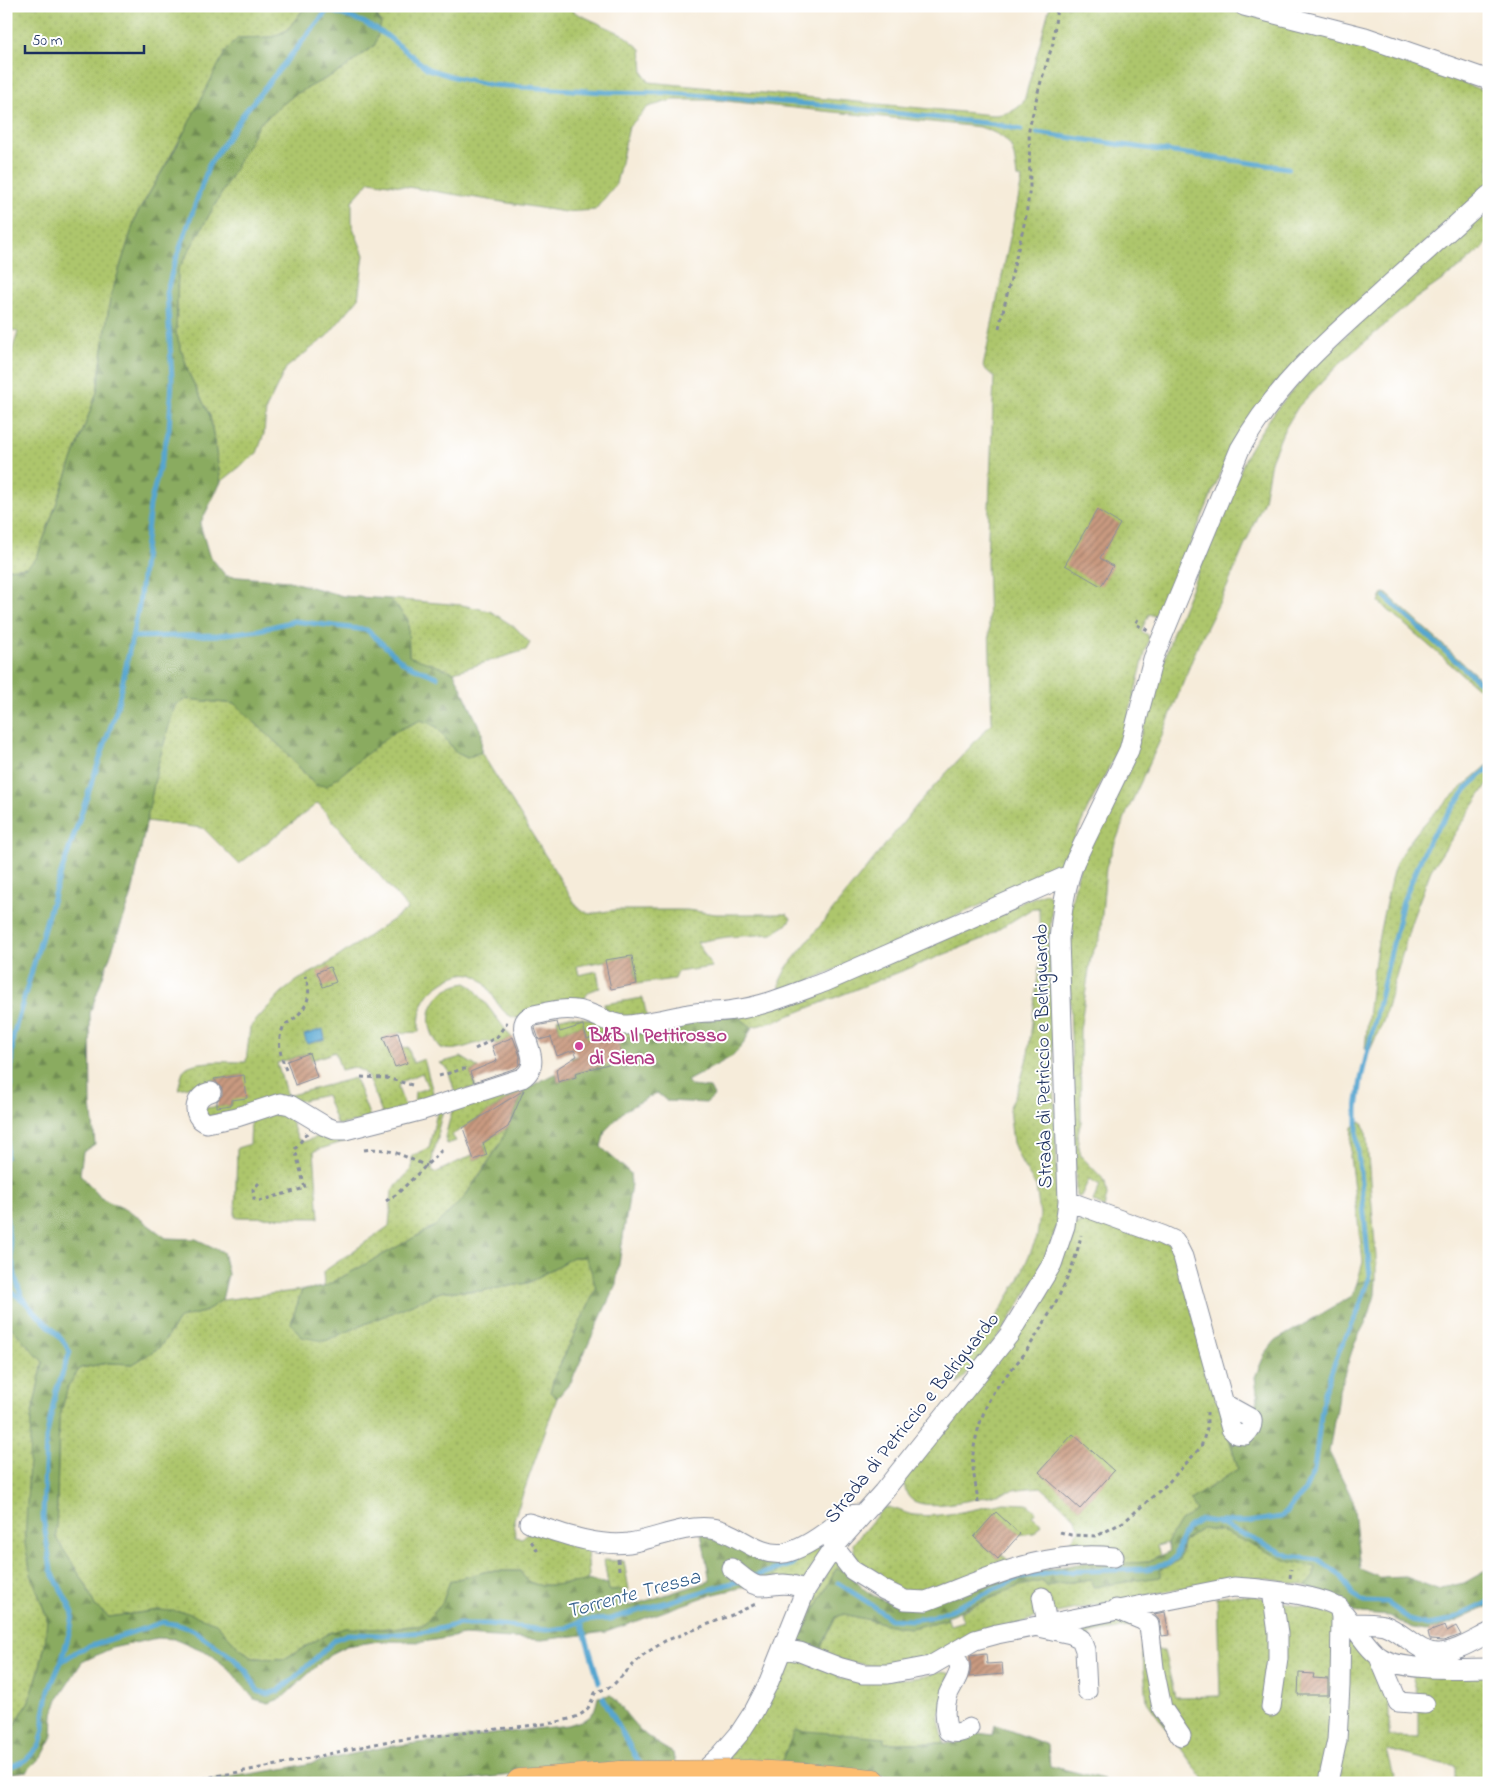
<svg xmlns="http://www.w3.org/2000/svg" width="1495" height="1789" font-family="'Indie Flower',sans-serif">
	<defs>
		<pattern id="green-dots" width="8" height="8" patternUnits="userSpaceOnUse" patternTransform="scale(1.25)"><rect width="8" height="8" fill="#adc66c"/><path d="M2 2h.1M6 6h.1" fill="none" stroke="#94aa60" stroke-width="1.8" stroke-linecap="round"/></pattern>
		<pattern id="forest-firs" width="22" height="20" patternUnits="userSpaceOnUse" patternTransform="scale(1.25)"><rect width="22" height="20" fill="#8aab60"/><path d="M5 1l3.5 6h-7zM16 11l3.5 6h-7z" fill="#708c52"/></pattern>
		<pattern id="water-ripples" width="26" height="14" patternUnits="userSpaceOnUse" patternTransform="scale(1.25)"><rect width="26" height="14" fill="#56a6d0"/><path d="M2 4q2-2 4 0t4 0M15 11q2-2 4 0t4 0" fill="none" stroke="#4688ac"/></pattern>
		<pattern id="building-hatch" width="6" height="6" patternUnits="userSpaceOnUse" patternTransform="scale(1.25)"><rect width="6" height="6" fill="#c99a80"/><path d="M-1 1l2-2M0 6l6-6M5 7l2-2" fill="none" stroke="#a27e6c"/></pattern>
	</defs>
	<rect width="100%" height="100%" fill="#fff"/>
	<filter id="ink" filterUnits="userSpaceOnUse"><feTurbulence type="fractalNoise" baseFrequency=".02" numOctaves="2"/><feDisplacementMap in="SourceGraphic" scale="10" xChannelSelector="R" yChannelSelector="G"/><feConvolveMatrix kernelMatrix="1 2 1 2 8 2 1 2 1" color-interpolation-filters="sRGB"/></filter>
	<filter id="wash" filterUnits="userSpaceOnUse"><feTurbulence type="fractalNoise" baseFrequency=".0096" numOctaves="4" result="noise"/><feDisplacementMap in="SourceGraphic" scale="20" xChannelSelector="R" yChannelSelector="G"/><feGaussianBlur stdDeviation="1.12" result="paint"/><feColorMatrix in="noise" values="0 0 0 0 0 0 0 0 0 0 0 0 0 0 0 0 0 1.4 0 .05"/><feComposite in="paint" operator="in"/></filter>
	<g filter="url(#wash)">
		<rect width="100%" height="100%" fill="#f6ecda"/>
		<path fill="url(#green-dots)" stroke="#647a65" d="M6,6h300l-19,24 -15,7 -34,1 -102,178 -26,83 -13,93 -60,165 -10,10 -21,2v-200l12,-37 -12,-4z
			M372,6h196l8,7 46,21 19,15 2,23 6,10 344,33c13,-1 23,-3 31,-14l26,-95h162l152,38 67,25 50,21h8v95l-73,65 -186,201 -70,165 -3,1 -8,-3 -8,17 7,4 1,3 -24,92 -7,20 -30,58 -28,62 -267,118 -13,1v-8l7,-14 131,-163 74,-81 -5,-162 7,-184 -11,-10 37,-177 2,-12 -5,-1c-4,-33 -4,-38 -37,-50l-264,-27h-43l-25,7 -19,20 -13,57 -21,26 -30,2 -195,-31 -18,20v24l12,30 -6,44 -31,37 -41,32 -20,41 -2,25 -7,19 -36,29 -11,-66 -21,-42 -13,-41 2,-63 46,-81 35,-65 35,-29 48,-25 39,-46z
			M1489,206v36l-31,27 -43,30 -75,64 -42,44 -15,25 -12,29 -7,39 -37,87 -29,58 -36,91 -35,76 -21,55 -6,71 -9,18 -11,74 1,92 -4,15 4,19 24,25 2,15 -3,12 -11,-7 7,-16 -11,-6 -8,17 -2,1 -3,-1 -8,-259 3,-34 8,-33 62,-135 32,-103 75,-180c33,-58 82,-102 131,-147 37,-33 73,-66 110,-99z
			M1383,593l4,1 102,93v11l-110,-96z
			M390,599l72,6 28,6 26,17 14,15 -4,7 -72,22 -45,-15 -1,-37z
			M186,699l49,5 49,46 31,35h12l67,-53 27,-13 16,8 18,25 12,6 14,-6 97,156 12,6 25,-4h72l29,4h71l4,4 -5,7 -14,9 -45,3 -30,5 15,25 -35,5 -3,7 -37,5 -5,-28 -55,10 2,9 18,-4 3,17c-11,2 -15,6 -18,18l-59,12c-37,5 -28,-73 -84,-33 -17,12 -20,27 -20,47l-21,1 -15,5 5,14 20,-5 5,16 11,-4 11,41 -21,7 1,-15 13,-4 -6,-15 -22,9 -2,6 8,21 -23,7 -15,-38 -4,-6 -11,-5 -12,3 -6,-18 -23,8 -3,-7 -32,10 10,33 68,-18 16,42 -34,5 -11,-30 -36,8 -84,14 -1,-9 26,-3v-5l12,-25 -29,4v3l-36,7c2,-6 3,-14 6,-19 7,-11 49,-8 62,-8l4,-35 31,-34 17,-13 31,-17 79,-54 -90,-106 -79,61 -36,-36 -57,-7 12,-57 17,-59z
			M1489,764v18l-58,88 -19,50 -29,102 -13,28 -5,-1c5,-52 10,-104 23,-155 3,-14 5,-28 13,-40 22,-35 57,-63 88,-90z
			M1045,893l5,2 2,4 -2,38 8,265 -1,23 -12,37 -42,69 -46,54 5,-16 8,-17 30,-41 18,-30 19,-44 3,-22 -4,-29 -14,-22 -9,-21 -4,-34 11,-25 8,-30 12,-94 -1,-52h-6l-50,31 -210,83 -21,5 -17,-12z
			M466,983l7,4 39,51 -15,6c-20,-8 -35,11 -56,4 -23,-27 -10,-60 25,-65z
			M643,998l4,20 -20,4 -22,-10 -1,-8z
			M570,1016l71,12 -13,9 -11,4 -2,-10 -28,8 -4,-14 -23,7 -3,-13z
			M461,1057l18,11 -9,4 6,15 -21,6 -7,-24 -8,-6z
			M519,1086l6,3 -7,13 -5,-6 -61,39 4,6 -9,3 -2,-7 8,-30z
			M286,1109l12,30 5,3 22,-8 87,-14 -98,31 5,67 -84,-1 2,-69 13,-4 1,-26z
			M443,1110l-5,20v8l-5,16 -1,16 3,3 37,-18 2,5 13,-5 -3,-10 1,-3 23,-15 -8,17 -37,55 -28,27 -111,61 -1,-15 66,-46 3,-35 20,-23v-12l17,-8 8,-36z
			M1361,1122l5,8 10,127v22l-19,4 6,-21 -13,-105 2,-30z
			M1077,1214l-1,10 4,1 1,-10 89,29 7,14 61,211 -48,31 6,11 -16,10 -13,22 -10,3 3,9c-5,2 -10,6 -14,7 -25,6 -60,-5 -84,-10l18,-24 -7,-13 -32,-28c-9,1 -18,1 -27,3 -23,5 -77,21 -98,12 -9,-3 -12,-13 -12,-22l83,-105z
			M573,1257h13l5,13 5,19 -41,86 -5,17 7,6 -43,121 1,18 7,1 6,-5 11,-2 48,17 2,27 -2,5 -6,2c-13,1 -38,6 -50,1 -5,-3 -8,-7 -11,-12h-32l-38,10 -8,23 -19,21 -94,8 -45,26 -29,-1 -15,-9 -24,-26 -57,-13 -50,7 -14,-11 -9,-21 -30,-47 3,-118 9,-34 12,-18 28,-5 25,1 27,-17 20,-29 24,-6 18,-12 80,-10 -11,33 34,18 118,-50h37l48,-8z
			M6,1324l7,5 30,33 -12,57v155l16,44 -2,27 -7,29 -9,27 -23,39z
			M1004,1503l23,1 9,7 -4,5 10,8 -8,9 -14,1 -24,-21 -22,24 24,22 4,-4 11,9 -88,33 -44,-12 -25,-24 -3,-17 30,-36c9,-3 21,6 31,7 30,3 60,-6 90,-12z
			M842,1521l-38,60h-33l4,-22z
			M1201,1529l23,3 64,29 28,6 -2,9 -8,10 -43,-8h-26l-197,38 -118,44 -40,8 -62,-12 2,-11 14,-28 8,-3 55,13 12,1 37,-9 2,6 13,-4 -3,-9 59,-26 24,-5 3,5 45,-7 3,8 77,-22 11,-14 1,-9z
			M833,1559l16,12 -13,-2 -38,73v3l-2,-4z
			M604,1560l20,1 5,29 -20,1z
			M1233,1595l21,1 67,14 16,6v17l13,1 9,7 16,19 14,41v35l30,1v-37l-8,-28 78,1v110h-34v-16l-68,-17 9,33h-190l-59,-81 -7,-77 -51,9 1,15h-2l-4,-13c-8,-4 -23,-3 -28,-10l60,-11 23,9v-10l11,7 7,29 7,1 11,46 45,-1 -3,-99z
			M790,1657l47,17 2,4 10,2 4,-4c22,1 46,5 67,1 10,-1 21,-8 30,-3l-11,45 5,24h-60l1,-5 -106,29 -54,-4z"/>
		<path fill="url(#forest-firs)" stroke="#526d5f" d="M306,6h66l9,18 -6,21 -33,25 -48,25 -35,29 -35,65 -46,81 -2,63 13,41 21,42 11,66 -21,42 9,31 17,21 63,5 54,15 47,3 18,21 1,36 45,16 28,61 -1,19 -14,6 -12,-6 -18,-25 -16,-7 -27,12 -67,54 -12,-1 -31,-35 -49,-46 -49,-5 -11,6 -17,59 -26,130 -42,119 1,91 4,40 -12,8 -3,22 21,24 30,14 35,26 30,1 27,13 5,22 -6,26 -18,12 -24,6 -20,29 -27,17 -25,-1 -28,5 -12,18 -9,34 -3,118 30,47 9,21 14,11 50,-7 26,2 31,11 24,26 15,9 29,1 45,-26 16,-5 41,1 37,-4 19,-21 8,-23 38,-10h32c3,5 6,9 11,12 12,5 37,0 50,-1l6,-2 21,4 1,7 11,-1 9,16 81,-25 -9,-48 74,26 3,13 -7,9 -61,14 -104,37 -64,8 -78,-5 -41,7 -44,-1 -33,5 -16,8 -48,44 -13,5 -15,-4 -24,-29 -21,-17 -33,-14 -19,-1 -45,10 -30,14 -24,37 -5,15 -1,24 -9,17 -16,16 -21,3v-34l23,-39 9,-27 7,-29 2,-27 -16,-44 -6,-30 6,-125 12,-57 -30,-33 -7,-5v-755l21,-2 10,-10 60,-165 13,-93 26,-83 41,-70 49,-96 12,-12 34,-1 15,-7z
			M735,1015l17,12 -8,16 -11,13 -46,25 4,5 19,2 4,8 -8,7 -39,-2 -10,-8 -32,17 -20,21 -4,16 29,26 1,11 -15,100 -45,98 -14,16 -7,-6 5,-17 41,-86 -5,-19 -6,-13h-12l-45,26 -48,8h-37l-118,50 -24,-4 -10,-14 11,-33 22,-3 111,-61 28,-27 19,-27 18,-28 25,-55 31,-16 2,9 18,-5 -5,-19 57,-21 13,-9z
			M1376,1279l-1,16 -7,23 -13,24 -16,48 -10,62 24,48 7,69 22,9 24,-1 31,12 27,-6 25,-14v37l-41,19 -22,6 -14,-2 -22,-13 -28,-2 -12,-4 -26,-18 -18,-6 8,-10 2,-9 -28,-6 -64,-29 -23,-3 -18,13 -4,18 -8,5 -11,5v7l-67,10 -2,-8 -46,7 -2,-5 -24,5 -72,30 1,3 -37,9 -12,-1 -55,-13 -8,3 -14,28 -2,11 -22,-11v-3l38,-73c18,1 16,11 28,20 12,9 24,15 40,16l103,-28 91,-17 31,3 18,-1 23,-11 -3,-8 13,-22 16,-10 -6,-11 48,-31 -18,-65 33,5 5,-9 -3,-23 10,-23 10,-13 77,-45 5,-13z
			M611,1695c8,8 13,17 20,25 12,15 26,24 42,33l2,11 -127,7 -108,12h-248l96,-15 97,-21 183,-22c21,-7 25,-5 30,-28z
			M995,1725l53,20 2,21 54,13 1,4h-170l-55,-8 -101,-8 16,-37 90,8v5h71l11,-3 11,-7 15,2z"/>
		<path fill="url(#water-ripples)" stroke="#386a97" d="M323,1029l2,10 -18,5 -3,-9z"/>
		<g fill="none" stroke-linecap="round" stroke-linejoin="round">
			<path stroke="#56a6d0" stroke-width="5" d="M328,10l35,12 23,13 42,34 26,8 37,8 114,7 65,1 150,12 174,19 27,6
				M1037,133l251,35
				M1385,597l104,94
				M132,637l86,-2 41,-5 35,-9 73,9 38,34 32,13
				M6,1157l7,-121 42,-145 62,-183 22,-103 11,-100 19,-76 3,-49 -5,-89 6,-23 36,-103 35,-52 87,-107
				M6,1215c3,23 7,71 20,88 14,17 34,29 44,49l-14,39 -10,48 -3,78 8,53 22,43 -2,14 -10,35
				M6,1288l18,13
				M1216,1522h32l33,-5 23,-25 10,-22 10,-78 15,-41 18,-37 13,-38 -13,-134v-33l4,-30 42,-178 26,-61 39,-53 21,-19
				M752,1577l42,-13
				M838,1583l37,24 15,12 22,1 18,-3 20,-7 69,-32 39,-6 88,-3 22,-5 8,-7 4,-15 7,-14 13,-8 16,2 74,34 28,4 20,13 16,23 8,5 24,1 26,19 16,4 18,-3 43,-20
				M581,1621l18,61
				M603,1698l34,61 5,7
				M6,1765l6,1 14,-6 14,-15 4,-17v-14l5,-24 12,-28 18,-12 84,-28 16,3 14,5 40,28 14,14 11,19 10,3 10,-3 13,-10 45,-42 12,-5 33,1 43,-3 36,-8h29l57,6 20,-2 15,-7 29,-2 129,-38"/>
		</g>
		<g id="blocks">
			<path fill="url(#building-hatch)" d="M1097,510l23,14 -20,34 13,8 -12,20 -36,-21z
				M632,956l5,28 -26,5 -6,-29z
				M330,967l6,15 -13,5 -6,-15z
				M557,1022l3,10 23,-7 4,14 21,-6 8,2 7,25 -48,13 1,4 -18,5 -2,-13 21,-13 -3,-6 -17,6 -6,-19 -12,3 -4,-12 1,-2z
				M398,1033l9,30 -12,4 -12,-30z
				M513,1037l7,19 -1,9 -3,3 -42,14 -4,-10 27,-11 -5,-15z
				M309,1053l8,24 -22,8 -8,-24z
				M244,1075l3,23 -16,2v5l-14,2v-6l5,-6v-6l-8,-10z
				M524,1090l-16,37 -25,16 4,12 -13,5 -11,-32z
				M1073,1434l41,37 -34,38 -41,-37z
				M996,1512l24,22 -22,25 -24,-22z
				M1165,1612l4,23 -7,1 -3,-16 -5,-6z
				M1445,1626l2,5 9,-5 5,9 -18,6 -13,-1 -2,-8z
				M986,1654l1,10 15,-1 1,11 -34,3 2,-8 -1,-13z
				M1299,1673l15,1 -1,4 15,1v16h-30z"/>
		</g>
	</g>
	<g filter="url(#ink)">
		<use href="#blocks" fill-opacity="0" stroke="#888e9c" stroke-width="1"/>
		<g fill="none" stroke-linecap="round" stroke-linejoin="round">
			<g stroke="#888e9c" stroke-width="21">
				<path id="minor" d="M1244,6l121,31 124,43
					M211,1092c-16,2 -22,25 -4,31l30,-6 43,-14 10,2 35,21 10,4h10l78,-20 99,-32c27,-18 -12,-49 7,-61 4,-3 13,-3 18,-5 13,-3 28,-4 41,1 12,4 23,11 36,12 17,0 47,-8 64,-11 15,-3 31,-1 46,-4 31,-4 61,-17 91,-28l244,-107
					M1068,1201l94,34 13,6 8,16 48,172 5,5 9,1c5,-5 8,-9 7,-16l-29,-16
					M529,1523c32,10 66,24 100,20 28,-4 53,-18 82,-15 26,3 46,30 74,25 17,-4 33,-15 46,-25 5,-4 10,-10 15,-12 4,-2 11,-2 15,-2
					M834,1547l18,23 32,20 21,10 21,1c62,-23 121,-52 188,-44
					M731,1568c8,5 17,16 28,18 13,1 22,-5 37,0
					M1042,1597l5,26
					M1116,1609l26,11 7,5 5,43 8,40 19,28
					M1353,1623c10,0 21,0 31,2 19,6 34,29 55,28 17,-1 34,-12 50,-20
					M1039,1627l32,7 10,5 4,11 2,41
					M782,1649l18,3 41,16 22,6h25l42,-8 45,-26 22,-6 237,-47c22,1 93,8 107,23 12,13 25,38 39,47 22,15 81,11 109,11
					M953,1653c2,4 5,8 6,11 3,10 -8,22 -11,31 -4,12 -4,23 0,36 8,3 14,2 21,-3
					M1379,1657l19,45 27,2
					M1271,1707l7,-48v-26l-6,-42
					M697,1777l23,-21 19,-22 15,-23 14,-27 38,-95 28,-42 49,-55 126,-157 43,-71 13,-38 3,-25 -9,-262c3,-27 6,-53 16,-78l54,-111 24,-91 87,-210c35,-62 84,-106 136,-152 37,-34 75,-68 113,-102
					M1330,1783l-1,-6 8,-37 3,-54 1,-69 -2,-10"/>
			</g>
			<g stroke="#888e9c" stroke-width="29">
				<path id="highway" d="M807,1777l66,6
					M520,1783l101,-8"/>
			</g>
			<path stroke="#888e9c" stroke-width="3" stroke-dasharray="4 4" stroke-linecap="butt" d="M999,328l27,-112 4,-29 -1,-58 10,-41 14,-45 4,-37
				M1138,619l-3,5 13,6
				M475,1049l22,-12 10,-15
				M286,1070c-5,-13 -10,-28 -3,-42 2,-5 8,-6 12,-10 14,-13 17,-25 10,-42
				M439,1076l24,-7h6
				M361,1077l25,1 26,7
				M364,1150c26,-4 40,7 63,16
				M259,1183l-6,6 1,10 5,2 46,-13 -10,-39 12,-16
				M386,1201l11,-7 45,-44
				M978,1503c-1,-14 -7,-36 -5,-49 2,-18 11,-47 20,-61 9,-14 21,-26 31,-39 23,-33 50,-80 57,-119
				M1060,1532l11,3 26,1 28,-15 42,-37 34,-37 6,-19v-16
				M531,1541l8,12
				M618,1559l1,11
				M1290,1578l1,-9
				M179,1783l98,-18 112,-24 164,-18c11,-3 28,-5 35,-15 3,-5 5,-10 7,-15l17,-7 31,-31 22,-14 67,-26 26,-12"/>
			<use href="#minor" stroke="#fff" stroke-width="19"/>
			<use href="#highway" stroke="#fcbd6f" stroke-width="28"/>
			<g stroke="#888e9c" stroke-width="29" stroke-linecap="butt">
				<path id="highway-bridge" d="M621,1775l129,-1 57,3"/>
			</g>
			<use href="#highway-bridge" stroke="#fcbd6f" stroke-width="28"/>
		</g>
	</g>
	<circle fill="#d1479c" stroke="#fff" stroke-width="2" cx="579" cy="1046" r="5"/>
	<g text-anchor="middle" stroke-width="4" stroke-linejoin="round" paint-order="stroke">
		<g font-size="20" font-weight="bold" fill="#b23c85" stroke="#fff" text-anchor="start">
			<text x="589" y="1041">B&amp;B Il Pettirosso<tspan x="589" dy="23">di Siena</tspan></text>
		</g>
		<g font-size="20" fill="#1b2f5e" stroke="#fff">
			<text transform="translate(1042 1056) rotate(-91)" y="7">Strada di Petriccio e Belriguardo</text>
			<text transform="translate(911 1417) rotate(-51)" y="7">Strada di Petriccio e Belriguardo</text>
		</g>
		<g font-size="21" font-style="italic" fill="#335f8c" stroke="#fff">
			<text transform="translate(633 1593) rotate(-15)" y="7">Torrente Tressa</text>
		</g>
	</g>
	<rect width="1495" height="1789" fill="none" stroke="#fff" stroke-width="25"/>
	<path d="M25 45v8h119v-8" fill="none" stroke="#1b2f5e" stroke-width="2.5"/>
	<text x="32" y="45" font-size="15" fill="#1b2f5e" stroke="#ffffff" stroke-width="4" paint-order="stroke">50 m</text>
</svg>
